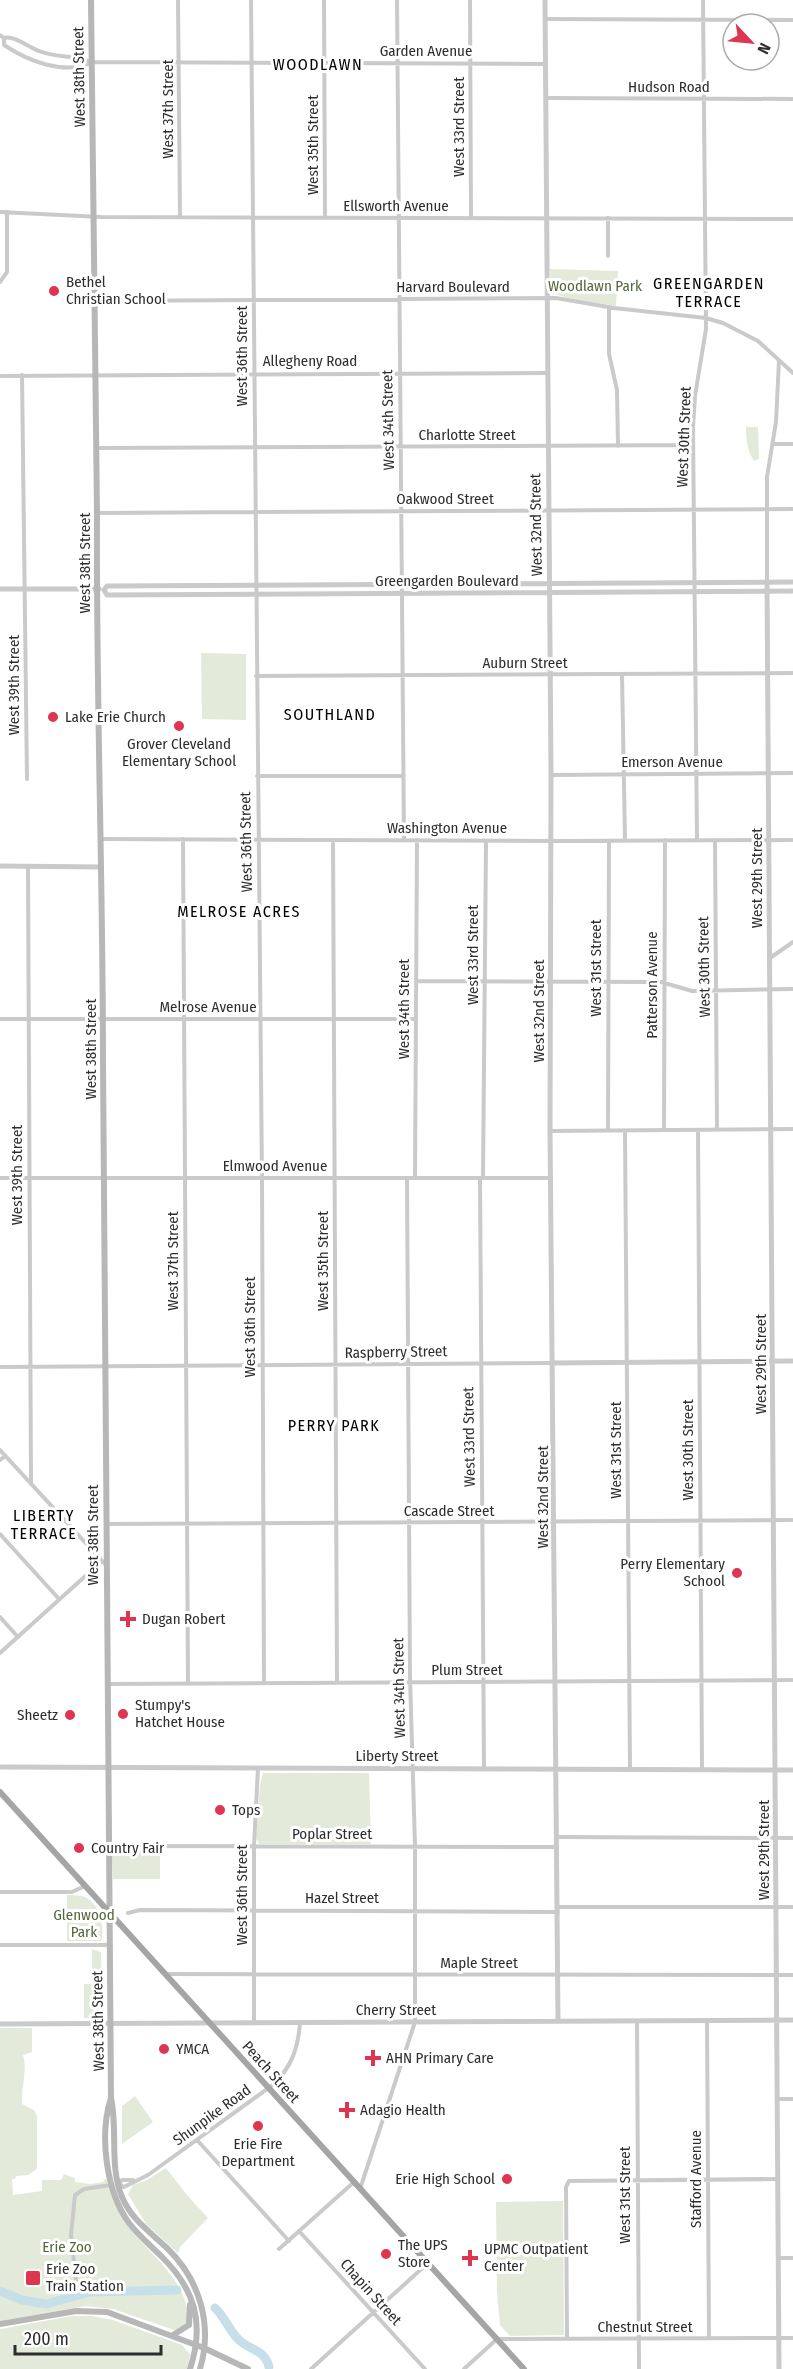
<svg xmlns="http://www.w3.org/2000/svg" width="793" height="2369" font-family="'Fira Sans Condensed',sans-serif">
	<rect width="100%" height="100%" fill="#fff"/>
	<path fill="#e4eada" d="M550,269l68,2 -2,35 -40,-6 -25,-7z
		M746,427h12l1,32 -5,2c-7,-11 -8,-21 -8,-34z
		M201,653l45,1v66l-44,-1z
		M263,1773h106l2,71h-112l-3,-6 4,-53z
		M116,1850h44v29h-47l-1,-24z
		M67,1895c5,0 10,0 15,1 16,4 24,30 19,45h-34z
		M92,1949l9,3 1,63 -3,3h-15v-34h8z
		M0,2028h32v24l-9,3c5,17 -2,30 -1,49l12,6 3,6v53l-9,6 -12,1 -1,3h-3l1,16 29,-4v-11h19l3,-6 11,4v4l16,2 12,-2 3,-4c5,15 9,30 18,43 24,34 63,56 65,101l-8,8h-7l-61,-21 -27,-3 -86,15z
		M135,2096l18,26 -31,22v-38z
		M166,2168l21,27 21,23 -28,29 -2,6 -32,-29 -18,-30 5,-9 14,-5z
		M563,2201l1,134 -54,1 -10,-11 -3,-33 -1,-90z
		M72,2316h20l21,4 69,25 8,9 -3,15h-187v-40z"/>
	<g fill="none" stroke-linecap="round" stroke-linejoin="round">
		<path stroke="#c7dfe9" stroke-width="9" d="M0,2291l22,9 24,4 44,-12 87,-2
			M215,2308c10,9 13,21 23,31 10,11 27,10 31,28"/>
		<path stroke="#cacaca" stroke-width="4" d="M178,0l2,217
			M251,0l11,1183 2,500
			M324,0l1,218
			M397,0l7,840
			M470,0l1,218
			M545,19l248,1
			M0,35l4,3v7c24,16 59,30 87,18
			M4,38c10,-3 24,9 35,13 17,7 36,4 52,11l454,2
			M546,98l247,1
			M0,212l101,5 692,2
			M608,218v38
			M0,282l7,-10v-60
			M95,301l461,-3 58,10 92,10 17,5 35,18 35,32
			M609,308v46l8,36 1,56
			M22,375l5,404
			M0,376l547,-3
			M772,444h21
			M97,448l596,-3
			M97,513l696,-4
			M767,582v-105l9,-55 3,-62
			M622,674l3,166
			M256,676l537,-3
			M551,775l242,-2
			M257,776h147
			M102,839l455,2 236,-1
			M183,839l5,844
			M333,840l4,842
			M697,840l-4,-413 2,-31 11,-67 -3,-329
			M715,840l2,290
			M28,866l3,618
			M770,958l23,-16
			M416,981l245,1 31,9 101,-2
			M0,1019h416
			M664,1130l1,-290
			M698,1130l4,639
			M550,1131l243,-2
			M608,1131l1,-290
			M625,1131l5,638
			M0,1178h551
			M415,1178l2,-338
			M480,1178l4,590
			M483,1178l3,-337
			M0,1367l553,-4
			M0,1450l105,114
			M0,1460l5,-4
			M106,1524l687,-4
			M0,1534l59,65
			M0,1617l18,20
			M0,1653l102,-92
			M107,1684l686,-4
			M557,1837l236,1
			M108,1846l449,1
			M0,1892h72l13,-6
			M558,1907h235
			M128,1913l12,-3 418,2
			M0,1945h109
			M166,1974l627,1
			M707,2020l2,318
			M637,2021l2,348
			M254,2023v-177l4,-78
			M778,2099h15
			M197,2140l92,101
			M119,2184l5,3 24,-12 126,-91c18,-18 24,-36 26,-61
			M119,2184l3,-4h11
			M360,2189l55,-167v-176l-5,-169 -3,-499
			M299,2231l126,138
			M279,2249l75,-67
			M778,2258h15
			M77,2290l-6,-55 4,-40 9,-6 27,-4
			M567,2339l-1,-152 3,-6 208,-2
			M311,2369l117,-106
			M464,2369l33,-30 296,-1"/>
		<path stroke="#cacaca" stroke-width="5" d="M545,0l6,775 -1,356 8,890
			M767,583l12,1786
			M0,589h99
			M104,590l3,5 686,-4
			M104,590l3,-4 686,-4
			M0,866l101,1
			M554,1363l239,-2
			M0,1767l793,3
			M0,2024l793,-4"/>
		<path stroke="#b7b7b7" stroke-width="6" d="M91,0l6,513c-1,183 6,366 6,549 0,346 5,691 8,1036 7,32 -2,68 11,99 9,22 28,35 45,51 33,32 46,77 33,121
			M111,2098c-12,37 -5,94 18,125 9,12 21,22 32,33 34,33 44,67 29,113
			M0,2324l76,-13 31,1 97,36 44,21
			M173,2335l16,-10 1,-20"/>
		<path stroke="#a5a5a5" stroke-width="6" d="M0,1792l524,577"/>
	</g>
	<g fill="#de3550" stroke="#fff" stroke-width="2">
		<circle cx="54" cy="291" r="6"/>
		<circle cx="53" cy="717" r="6"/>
		<circle cx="179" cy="726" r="6"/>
		<circle cx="737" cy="1573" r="6"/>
		<path d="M125 1610h6v6h6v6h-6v6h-6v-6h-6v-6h6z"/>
		<circle cx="123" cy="1714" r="6"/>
		<circle cx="70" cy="1715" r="6"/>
		<circle cx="220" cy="1810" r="6"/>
		<circle cx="79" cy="1848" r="6"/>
		<circle cx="164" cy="2049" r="6"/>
		<path d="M370 2049h6v6h6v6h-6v6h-6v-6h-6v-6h6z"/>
		<path d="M344 2101h6v6h6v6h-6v6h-6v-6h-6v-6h6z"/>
		<circle cx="258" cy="2126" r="6"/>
		<circle cx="507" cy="2179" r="6"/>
		<circle cx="386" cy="2254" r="6"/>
		<path d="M467 2249h6v6h6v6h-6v6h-6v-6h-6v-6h6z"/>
		<rect x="25" y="2270" width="16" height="16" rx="3"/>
	</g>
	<g text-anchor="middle" stroke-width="6" stroke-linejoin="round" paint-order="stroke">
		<g font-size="15" fill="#2d2d2d" stroke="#fff">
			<text x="426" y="56">Garden Avenue</text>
			<text transform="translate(79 77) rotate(-91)" y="5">West 38th Street</text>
			<text x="669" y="92">Hudson Road</text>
			<text transform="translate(168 109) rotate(-90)" y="5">West 37th Street</text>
			<text transform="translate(459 127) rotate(-90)" y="5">West 33rd Street</text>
			<text transform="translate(313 145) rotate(-90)" y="5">West 35th Street</text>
			<text x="396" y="211">Ellsworth Avenue</text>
			<text x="453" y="292">Harvard Boulevard</text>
			<text transform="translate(242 356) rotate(-90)" y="5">West 36th Street</text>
			<text x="310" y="366">Allegheny Road</text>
			<text transform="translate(388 420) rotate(-91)" y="5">West 34th Street</text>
			<text x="467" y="440">Charlotte Street</text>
			<text transform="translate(684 437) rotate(-88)" y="5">West 30th Street</text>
			<text x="445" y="504">Oakwood Street</text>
			<text transform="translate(536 525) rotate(-91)" y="5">West 32nd Street</text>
			<text transform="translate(85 563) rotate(-90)" y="5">West 38th Street</text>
			<text x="447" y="586">Greengarden Boulevard</text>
			<text x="525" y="668">Auburn Street</text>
			<text transform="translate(14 685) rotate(-90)" y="5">West 39th Street</text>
			<text x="672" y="767">Emerson Avenue</text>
			<text x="447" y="833">Washington Avenue</text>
			<text transform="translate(246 842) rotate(-91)" y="5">West 36th Street</text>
			<text transform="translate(757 878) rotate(-90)" y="5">West 29th Street</text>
			<text transform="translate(473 955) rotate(-90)" y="5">West 33rd Street</text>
			<text transform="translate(704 967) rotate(-91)" y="5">West 30th Street</text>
			<text transform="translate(596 968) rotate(-90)" y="5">West 31st Street</text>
			<text transform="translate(652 985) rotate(-90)" y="5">Patterson Avenue</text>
			<text x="208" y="1012">Melrose Avenue</text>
			<text transform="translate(404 1009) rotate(-90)" y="5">West 34th Street</text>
			<text transform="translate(539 1011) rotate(-90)" y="5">West 32nd Street</text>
			<text transform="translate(91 1049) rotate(-90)" y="5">West 38th Street</text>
			<text x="275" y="1171">Elmwood Avenue</text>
			<text transform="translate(17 1175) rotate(-90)" y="5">West 39th Street</text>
			<text transform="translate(173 1261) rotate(-90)" y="5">West 37th Street</text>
			<text transform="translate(323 1261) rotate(-90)" y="5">West 35th Street</text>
			<text transform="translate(250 1327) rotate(-90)" y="5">West 36th Street</text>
			<text transform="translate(396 1352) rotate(-1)" y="5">Raspberry Street</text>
			<text transform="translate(761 1364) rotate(-90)" y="5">West 29th Street</text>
			<text transform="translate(469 1437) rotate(-91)" y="5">West 33rd Street</text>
			<text transform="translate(616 1450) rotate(-90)" y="5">West 31st Street</text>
			<text transform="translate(688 1450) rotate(-90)" y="5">West 30th Street</text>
			<text transform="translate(543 1497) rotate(-90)" y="5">West 32nd Street</text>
			<text x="449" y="1516">Cascade Street</text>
			<text transform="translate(93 1535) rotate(-90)" y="5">West 38th Street</text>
			<text x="467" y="1675">Plum Street</text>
			<text transform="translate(399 1688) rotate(-91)" y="5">West 34th Street</text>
			<text x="397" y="1761">Liberty Street</text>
			<text x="332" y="1839">Poplar Street</text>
			<text transform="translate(764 1850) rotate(-90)" y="5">West 29th Street</text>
			<text transform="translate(242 1895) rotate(-90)" y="5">West 36th Street</text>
			<text x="342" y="1903">Hazel Street</text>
			<text x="479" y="1968">Maple Street</text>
			<text x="396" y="2015">Cherry Street</text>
			<text transform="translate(98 2021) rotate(-91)" y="5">West 38th Street</text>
			<text transform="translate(271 2072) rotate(48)" y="5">Peach Street</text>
			<text transform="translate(212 2115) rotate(-36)" y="5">Shunpike Road</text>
			<text transform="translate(696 2179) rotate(-90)" y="5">Stafford Avenue</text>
			<text transform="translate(625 2195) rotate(-90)" y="5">West 31st Street</text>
			<text transform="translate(371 2292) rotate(48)" y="5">Chapin Street</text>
			<text x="645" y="2332">Chestnut Street</text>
		</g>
		<g font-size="15" fill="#2d2d2d" stroke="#fff" text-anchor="start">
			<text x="66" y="287">Bethel<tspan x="66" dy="17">Christian School</tspan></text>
			<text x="65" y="722">Lake Erie Church</text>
			<text x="179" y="749" text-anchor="middle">Grover Cleveland<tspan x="179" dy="17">Elementary School</tspan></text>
			<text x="725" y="1569" text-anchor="end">Perry Elementary<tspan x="725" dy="17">School</tspan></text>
			<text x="142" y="1624">Dugan Robert</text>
			<text x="135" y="1710">Stumpy's<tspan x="135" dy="17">Hatchet House</tspan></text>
			<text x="58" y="1720" text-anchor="end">Sheetz</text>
			<text x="232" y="1815">Tops</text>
			<text x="91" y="1853">Country Fair</text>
			<text x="176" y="2054">YMCA</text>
			<text x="386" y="2063">AHN Primary Care</text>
			<text x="360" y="2115">Adagio Health</text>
			<text x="258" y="2149" text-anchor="middle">Erie Fire<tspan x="258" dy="17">Department</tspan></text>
			<text x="495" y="2184" text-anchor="end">Erie High School</text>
			<text x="398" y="2250">The UPS<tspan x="398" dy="17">Store</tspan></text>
			<text x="484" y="2254">UPMC Outpatient<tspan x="484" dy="17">Center</tspan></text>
			<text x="46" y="2274">Erie Zoo<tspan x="46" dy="17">Train Station</tspan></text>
		</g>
		<g font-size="15" fill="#53663c" stroke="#fff">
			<text x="595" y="291">Woodlawn Park</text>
			<text x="84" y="1920">Glenwood<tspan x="84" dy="17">Park</tspan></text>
			<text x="67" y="2252">Erie Zoo</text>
		</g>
		<g font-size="16" letter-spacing="1.5" fill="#000" stroke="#fff">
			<text x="318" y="70">WOODLAWN</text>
			<text x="709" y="289">GREENGARDEN<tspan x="709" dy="18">TERRACE</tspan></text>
			<text x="330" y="720">SOUTHLAND</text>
			<text x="239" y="917">MELROSE ACRES</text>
			<text x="334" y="1431">PERRY PARK</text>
			<text x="44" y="1521">LIBERTY<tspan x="44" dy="18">TERRACE</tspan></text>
		</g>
	</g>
	<g transform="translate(751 42) rotate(116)"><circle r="28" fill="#ffffff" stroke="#ababab" stroke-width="1.5"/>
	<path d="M0-4.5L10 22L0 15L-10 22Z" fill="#de3550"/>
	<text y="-9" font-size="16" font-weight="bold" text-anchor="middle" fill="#2d2d2d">N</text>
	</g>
	<path d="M15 2345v9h146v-9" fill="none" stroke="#2d2d2d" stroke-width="3"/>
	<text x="24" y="2345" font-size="18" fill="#2d2d2d" stroke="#ffffff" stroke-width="4.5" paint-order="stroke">200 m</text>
</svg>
